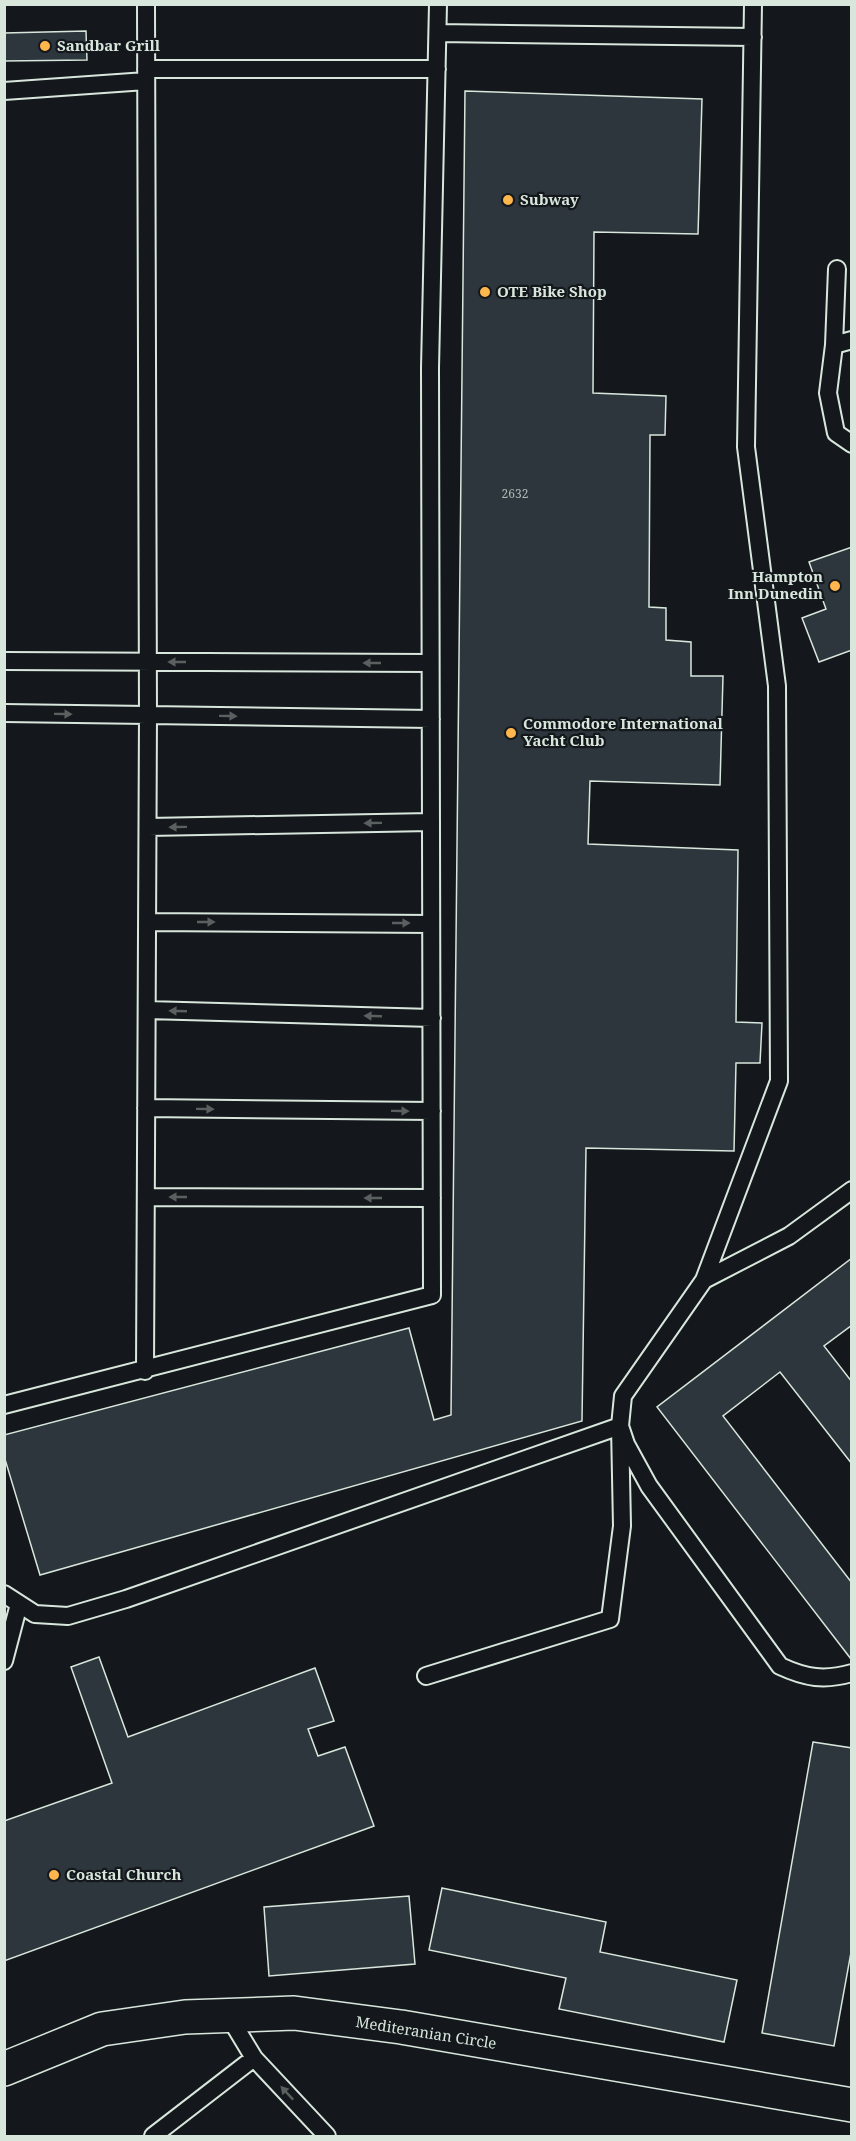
<svg xmlns="http://www.w3.org/2000/svg" width="856" height="2141" font-family="'Noto Serif',serif">
	<rect width="100%" height="100%" fill="#14181c"/>
	<path fill="#2c363c" stroke="#d8e6dc" stroke-width="1.5" d="M86,31l1,29 -83,1v-28z
		M465,91l237,8 -4,135 -104,-2 -1,161 73,3 -1,39h-15l-1,172 17,1v32l25,2v34h32l-3,109 -130,-4 -2,63 150,6 -2,172 26,1 -2,40h-24l-2,88 -148,-3 -4,273 -542,154 -36,-119v-21l405,-107 25,92 17,-5z
		M852,547v103l-33,12 -17,-44 24,-9 -17,-47z
		M852,1258v67l-28,21 28,36v82l-72,-92 -57,44 129,167 -1,76 -194,-252z
		M99,1657l29,80 187,-69 19,53 -26,8 10,27 27,-9 29,79 -370,135v-140l108,-38 -41,-116z
		M813,1742l39,6v199l-18,99 -72,-13z
		M442,1888l164,34 -6,30 137,28 -13,62 -165,-33 7,-31 -137,-28z
		M409,1896l6,68 -146,12 -5,-69z"/>
	<g fill="none" stroke-linecap="round" stroke-linejoin="round">
		<g stroke="#d8e6dc" stroke-width="20">
			<path id="lane" d="M753,4l-7,443 31,239 2,395 -75,199 -81,116 -3,30 6,18 23,42 131,180c26,12 44,15 72,7
				M438,33l315,4
				M146,69h291
				M4,91l142,-10
				M837,269l-3,76 -6,48 8,40 16,11
				M834,345l18,-5
				M4,661l426,2
				M4,713l427,6
				M148,827l283,-5
				M147,922l284,2
				M147,1010l285,8
				M146,1108l286,3
				M146,1197l286,1
				M704,1280l85,-44 63,-46
				M145,1371l3,-656 -2,-711
				M4,1405l428,-110 -2,-927 8,-364
				M4,1594l31,20 33,2 58,-17 494,-173 2,100 -12,93 -184,57
				M4,1661l15,-57
				M228,2015l26,43
				M153,2136l101,-78 73,78"/>
		</g>
		<g stroke="#d8e6dc" stroke-width="36">
			<path id="street" d="M4,2069l98,-40 83,-12 109,-4 107,14 451,78"/>
		</g>
		<use href="#lane" stroke="#14181c" stroke-width="16"/>
		<use href="#street" stroke="#14181c" stroke-width="33"/>
	</g>
	<defs><path id="oneway-solid" d="M-6-.8H1V-3.2L6.5 0L1 3.2V.8H-6Z" transform="scale(1.5)"/></defs>
	<g fill="#59605f">
		<use href="#oneway-solid" transform="translate(177 662) rotate(-180)"/>
		<use href="#oneway-solid" transform="translate(372 663) rotate(-180)"/>
		<use href="#oneway-solid" transform="translate(63 714) rotate(1)"/>
		<use href="#oneway-solid" transform="translate(228 716) rotate(1)"/>
		<use href="#oneway-solid" transform="translate(373 823) rotate(179)"/>
		<use href="#oneway-solid" transform="translate(178 827) rotate(179)"/>
		<use href="#oneway-solid" transform="translate(206 922)"/>
		<use href="#oneway-solid" transform="translate(401 923)"/>
		<use href="#oneway-solid" transform="translate(178 1011) rotate(-178)"/>
		<use href="#oneway-solid" transform="translate(373 1016) rotate(-178)"/>
		<use href="#oneway-solid" transform="translate(205 1109) rotate(1)"/>
		<use href="#oneway-solid" transform="translate(400 1111) rotate(1)"/>
		<use href="#oneway-solid" transform="translate(178 1197) rotate(-180)"/>
		<use href="#oneway-solid" transform="translate(373 1198) rotate(-180)"/>
		<use href="#oneway-solid" transform="translate(287 2093) rotate(-133)"/>
	</g>
	<g fill="#ffb74d" stroke="#14181c" stroke-width="2">
		<circle cx="45" cy="46" r="6"/>
		<circle cx="508" cy="200" r="6"/>
		<circle cx="485" cy="292" r="6"/>
		<circle cx="835" cy="586" r="6"/>
		<circle cx="511" cy="733" r="6"/>
		<circle cx="54" cy="1875" r="6"/>
	</g>
	<g text-anchor="middle" stroke-width="4.5" stroke-linejoin="round" paint-order="stroke">
		<g font-size="12" fill="#adbab4">
			<text x="515" y="498">2632</text>
		</g>
		<g font-size="15" font-weight="bold" fill="#d8e6dc" stroke="#14181c" text-anchor="start">
			<text x="57" y="51">Sandbar Grill</text>
			<text x="520" y="205">Subway</text>
			<text x="497" y="297">OTE Bike Shop</text>
			<text x="823" y="582" text-anchor="end">Hampton<tspan x="823" dy="17">Inn Dunedin</tspan></text>
			<text x="523" y="729">Commodore International<tspan x="523" dy="17">Yacht Club</tspan></text>
			<text x="66" y="1880">Coastal Church</text>
		</g>
		<g font-size="15" fill="#d8e6dc" stroke="#14181c">
			<text transform="translate(426 2033) rotate(9)" y="5">Mediteranian Circle</text>
		</g>
	</g>
	<rect width="856" height="2141" fill="none" stroke="#d8e6dc" stroke-width="12"/>
</svg>
